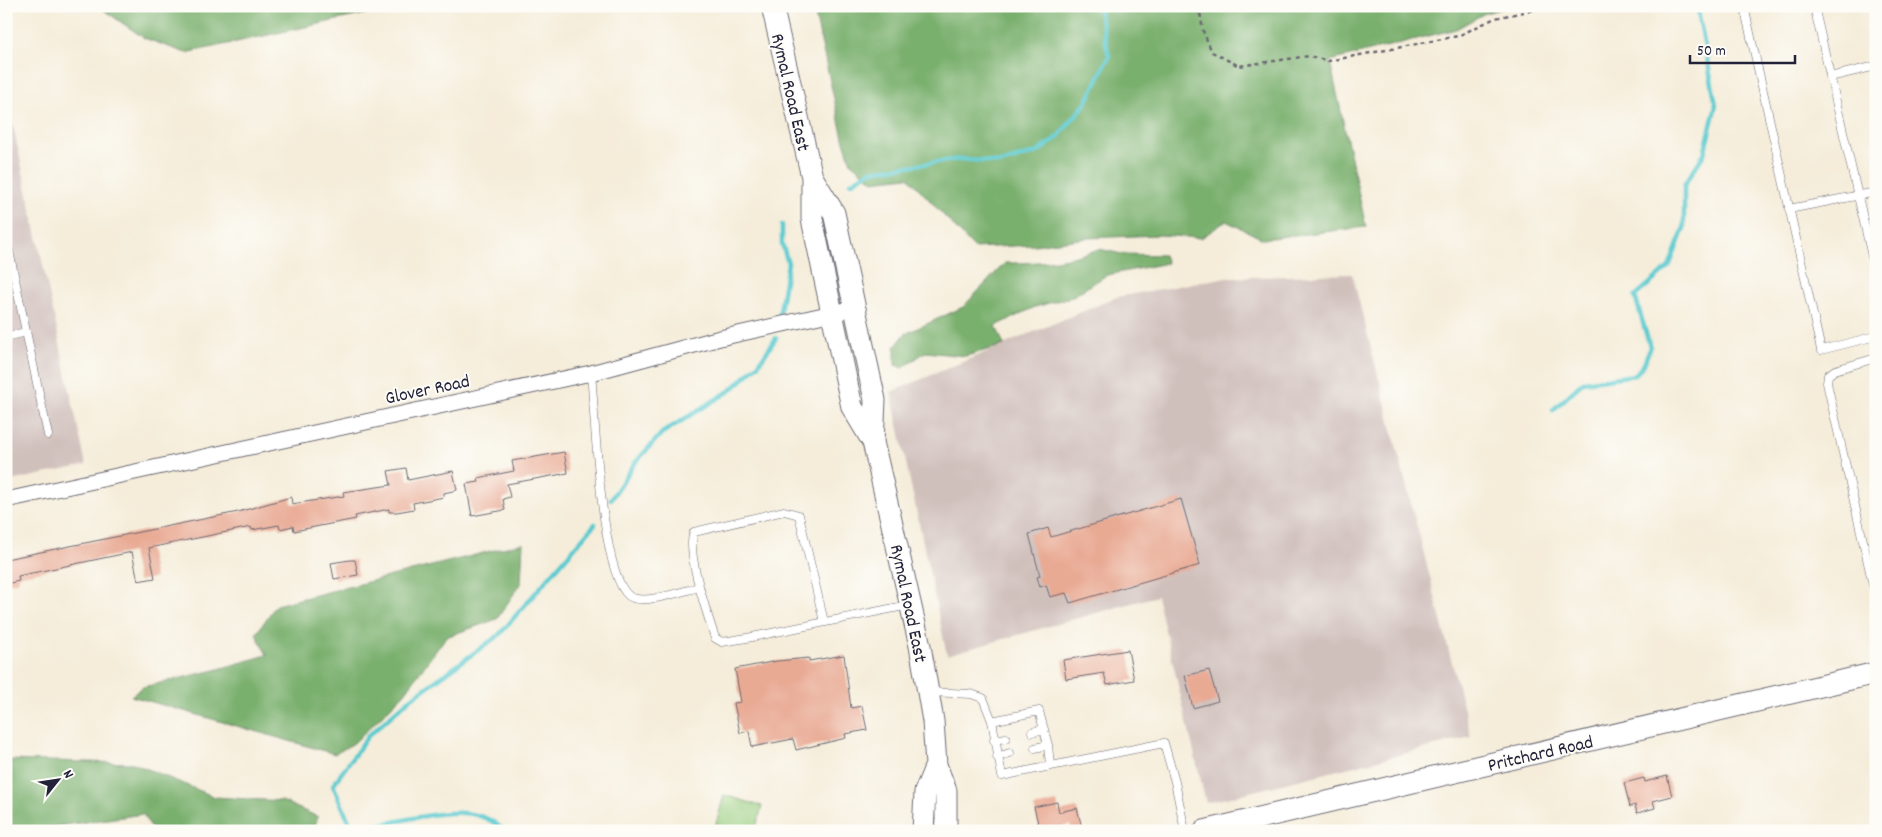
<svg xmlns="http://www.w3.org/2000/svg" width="1882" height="837" font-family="Dekko,sans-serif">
	<rect width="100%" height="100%" fill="#fdfcf7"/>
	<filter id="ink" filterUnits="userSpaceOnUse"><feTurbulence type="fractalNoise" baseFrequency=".02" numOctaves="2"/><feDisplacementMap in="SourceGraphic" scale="10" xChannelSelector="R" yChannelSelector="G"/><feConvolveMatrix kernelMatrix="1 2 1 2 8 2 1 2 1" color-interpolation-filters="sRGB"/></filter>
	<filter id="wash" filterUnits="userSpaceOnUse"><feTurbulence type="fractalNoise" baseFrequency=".0096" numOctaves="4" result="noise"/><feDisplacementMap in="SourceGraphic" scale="20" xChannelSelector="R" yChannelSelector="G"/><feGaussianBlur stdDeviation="1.12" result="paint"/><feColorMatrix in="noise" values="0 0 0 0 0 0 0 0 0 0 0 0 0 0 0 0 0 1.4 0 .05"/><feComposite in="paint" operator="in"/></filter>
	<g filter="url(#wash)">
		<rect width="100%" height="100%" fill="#f5edda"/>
		<path fill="#d0c0bc" d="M6,93l80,372 -80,17z
			M1352,274l119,463 -265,66 -49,-207 -210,59 -56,-263 226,-95 105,-19z"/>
		<path fill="#98cd7f" stroke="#5d785d" d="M724,795l38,11 -7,25h-29l-11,-4z"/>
		<path fill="#7ab06e" stroke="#4e6954" d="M103,6h266l5,6 -188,41 -42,-15 -39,-27z
			M813,6h386l2,11 -1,-11h311l-26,7 -29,16 -126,32 36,166 -103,12 -37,-18 -25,17 -42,-3 -71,3 -54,7 -60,3 -66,-71 -35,4 -22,-18 -8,-25z
			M1099,249l23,5 42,1 3,8 -60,12 -36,22 -36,10 -39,19 8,19 -38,11 -41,-4 -22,16 -8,-3v-18l10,-13 58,-27 42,-44c36,0 60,-2 94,-14z
			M523,543l-2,40 -24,36 -51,18 -42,57 -50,49 -19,11 -204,-58 12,-9 72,-17 52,-15 -11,-21 20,-29z
			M6,760l127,3 82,34 67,4 36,16 -5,14h-160l-10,-17 -100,14v3h-35z"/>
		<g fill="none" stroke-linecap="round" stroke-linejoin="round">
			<path stroke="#5ccad0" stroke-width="4.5" d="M851,183l19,-12 91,-12 40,4 37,-11 19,-14 29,-35 23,-47 -11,-50
				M778,323l10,-60 -6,-19v-19
				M1553,410l30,-28 52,-7 9,-11 6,-17 -15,-51 34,-29 15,-39v-43l20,-31 12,-49 -19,-99
				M611,499l24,-36 27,-30 69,-43 27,-25 18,-27
				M504,831c-38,-40 -107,-1 -153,-5l-18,-41 35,-49 41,-36 90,-65 96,-111"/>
		</g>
		<g id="blocks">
			<path fill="#e9aa94" d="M564,452l4,21 -61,11 3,13 -7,2 2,11 -33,6 -6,-32 13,-2 -1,-4 36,-7 -2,-10z
				M406,468l2,12 45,-9 4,19 -13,3v4l-31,6 1,6 -17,3h-8v-3l-34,7 1,3 -62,12 -1,-5 -13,3 -1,-4 -27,5 -1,-3 -102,21 6,30 -17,3 -6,-29 -114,24 1,5 -13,3v-25l232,-47 53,-15 1,7 52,-8 -1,-4 48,-7 -3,-14z
				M1181,499l19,66 -130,38 -4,-10 -16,4 -4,-12 -6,2 -3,-10 3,-1 -11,-42 19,-6 3,9z
				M350,560h5l3,15 -24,4 -3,-16z
				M1128,650l6,30 -27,5 -3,-12 -38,6 -3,-19z
				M844,655l7,53 11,-2 5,24 -22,4 1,4 -50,12 -3,-11 -41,8 -3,-16 -9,2 -6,-30 7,-1 -6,-33 42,-8 32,-3v3z
				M1209,670l9,31 -25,7 -8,-32z
				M1667,776l5,20 -19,5 2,7 -18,5 -2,-8 -5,2 -6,-24 20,-5 1,4z
				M1057,802l2,10 18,-4 5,20 -10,3 -2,-6 -30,6 -6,-24z"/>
		</g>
	</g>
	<g filter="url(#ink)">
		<use href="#blocks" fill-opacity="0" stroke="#6c6973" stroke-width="1"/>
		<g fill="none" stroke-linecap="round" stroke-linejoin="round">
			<g stroke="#6c6973" stroke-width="9">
				<path id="service" d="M1744,6l77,344 55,-14
					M1814,6l62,268
					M1830,77l46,-11
					M1789,209l87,-17
					M6,237l42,198
					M6,337l20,-5
					M1876,358l-41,12 -7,5 -1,8 49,215
					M591,373c4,40 9,201 38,223 13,10 54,-5 70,-9
					M824,622l-25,-107 -15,-4 -90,21c-9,19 14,84 21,106l7,4 25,-4 162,-33
					M930,692l41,2 12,4 9,23
					M1032,732l12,-3
					M994,740l12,-2
					M1035,748l13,-3
					M997,757l13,-4
					M1050,765l-2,-20 -9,-34 -47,10 10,55 162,-33 11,39 10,49"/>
			</g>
			<g stroke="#6c6973" stroke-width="17">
				<path id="minor" d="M6,500l585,-127 129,-35 135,-30"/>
			</g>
			<g stroke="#6c6973" stroke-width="23">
				<path id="secondary" d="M772,6l40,171v42l40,188 21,35
					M812,177l22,36 41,187 -2,42 47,204 13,75 3,44 10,26v40
					M923,831l2,-39 11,-27
					M1204,831l672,-158"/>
			</g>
			<path stroke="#6c6973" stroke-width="2.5" stroke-dasharray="4 4" stroke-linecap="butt" d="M1199,6l4,25 9,21 27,14 70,-10 20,5 129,-25 37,-18 58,-12"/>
			<use href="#service" stroke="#fff" stroke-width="8"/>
			<use href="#minor" stroke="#fff" stroke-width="15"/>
			<use href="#secondary" stroke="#fff" stroke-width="21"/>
		</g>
	</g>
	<g text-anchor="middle" stroke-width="4" stroke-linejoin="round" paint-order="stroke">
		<g font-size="19" fill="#22223b" stroke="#fdfcf7">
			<text transform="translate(792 92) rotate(77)" y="7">Rymal Road East</text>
			<text transform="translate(427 388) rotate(-12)" y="7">Glover Road</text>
			<text transform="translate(910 603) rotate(78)" y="7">Rymal Road East</text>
			<text transform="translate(1540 752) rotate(-13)" y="7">Pritchard Road</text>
		</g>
	</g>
	<rect width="1882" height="837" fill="none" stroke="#fdfcf7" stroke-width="25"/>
	<g transform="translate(58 780) rotate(60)" stroke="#fdfcf7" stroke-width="4" paint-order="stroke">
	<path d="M0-4L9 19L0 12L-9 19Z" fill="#22223b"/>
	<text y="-8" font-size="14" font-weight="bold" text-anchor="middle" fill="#22223b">N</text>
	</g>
	<path d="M1690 55v8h105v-8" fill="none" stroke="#22223b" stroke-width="2.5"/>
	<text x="1697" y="55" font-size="15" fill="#22223b" stroke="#fdfcf7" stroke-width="4" paint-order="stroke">50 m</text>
</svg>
